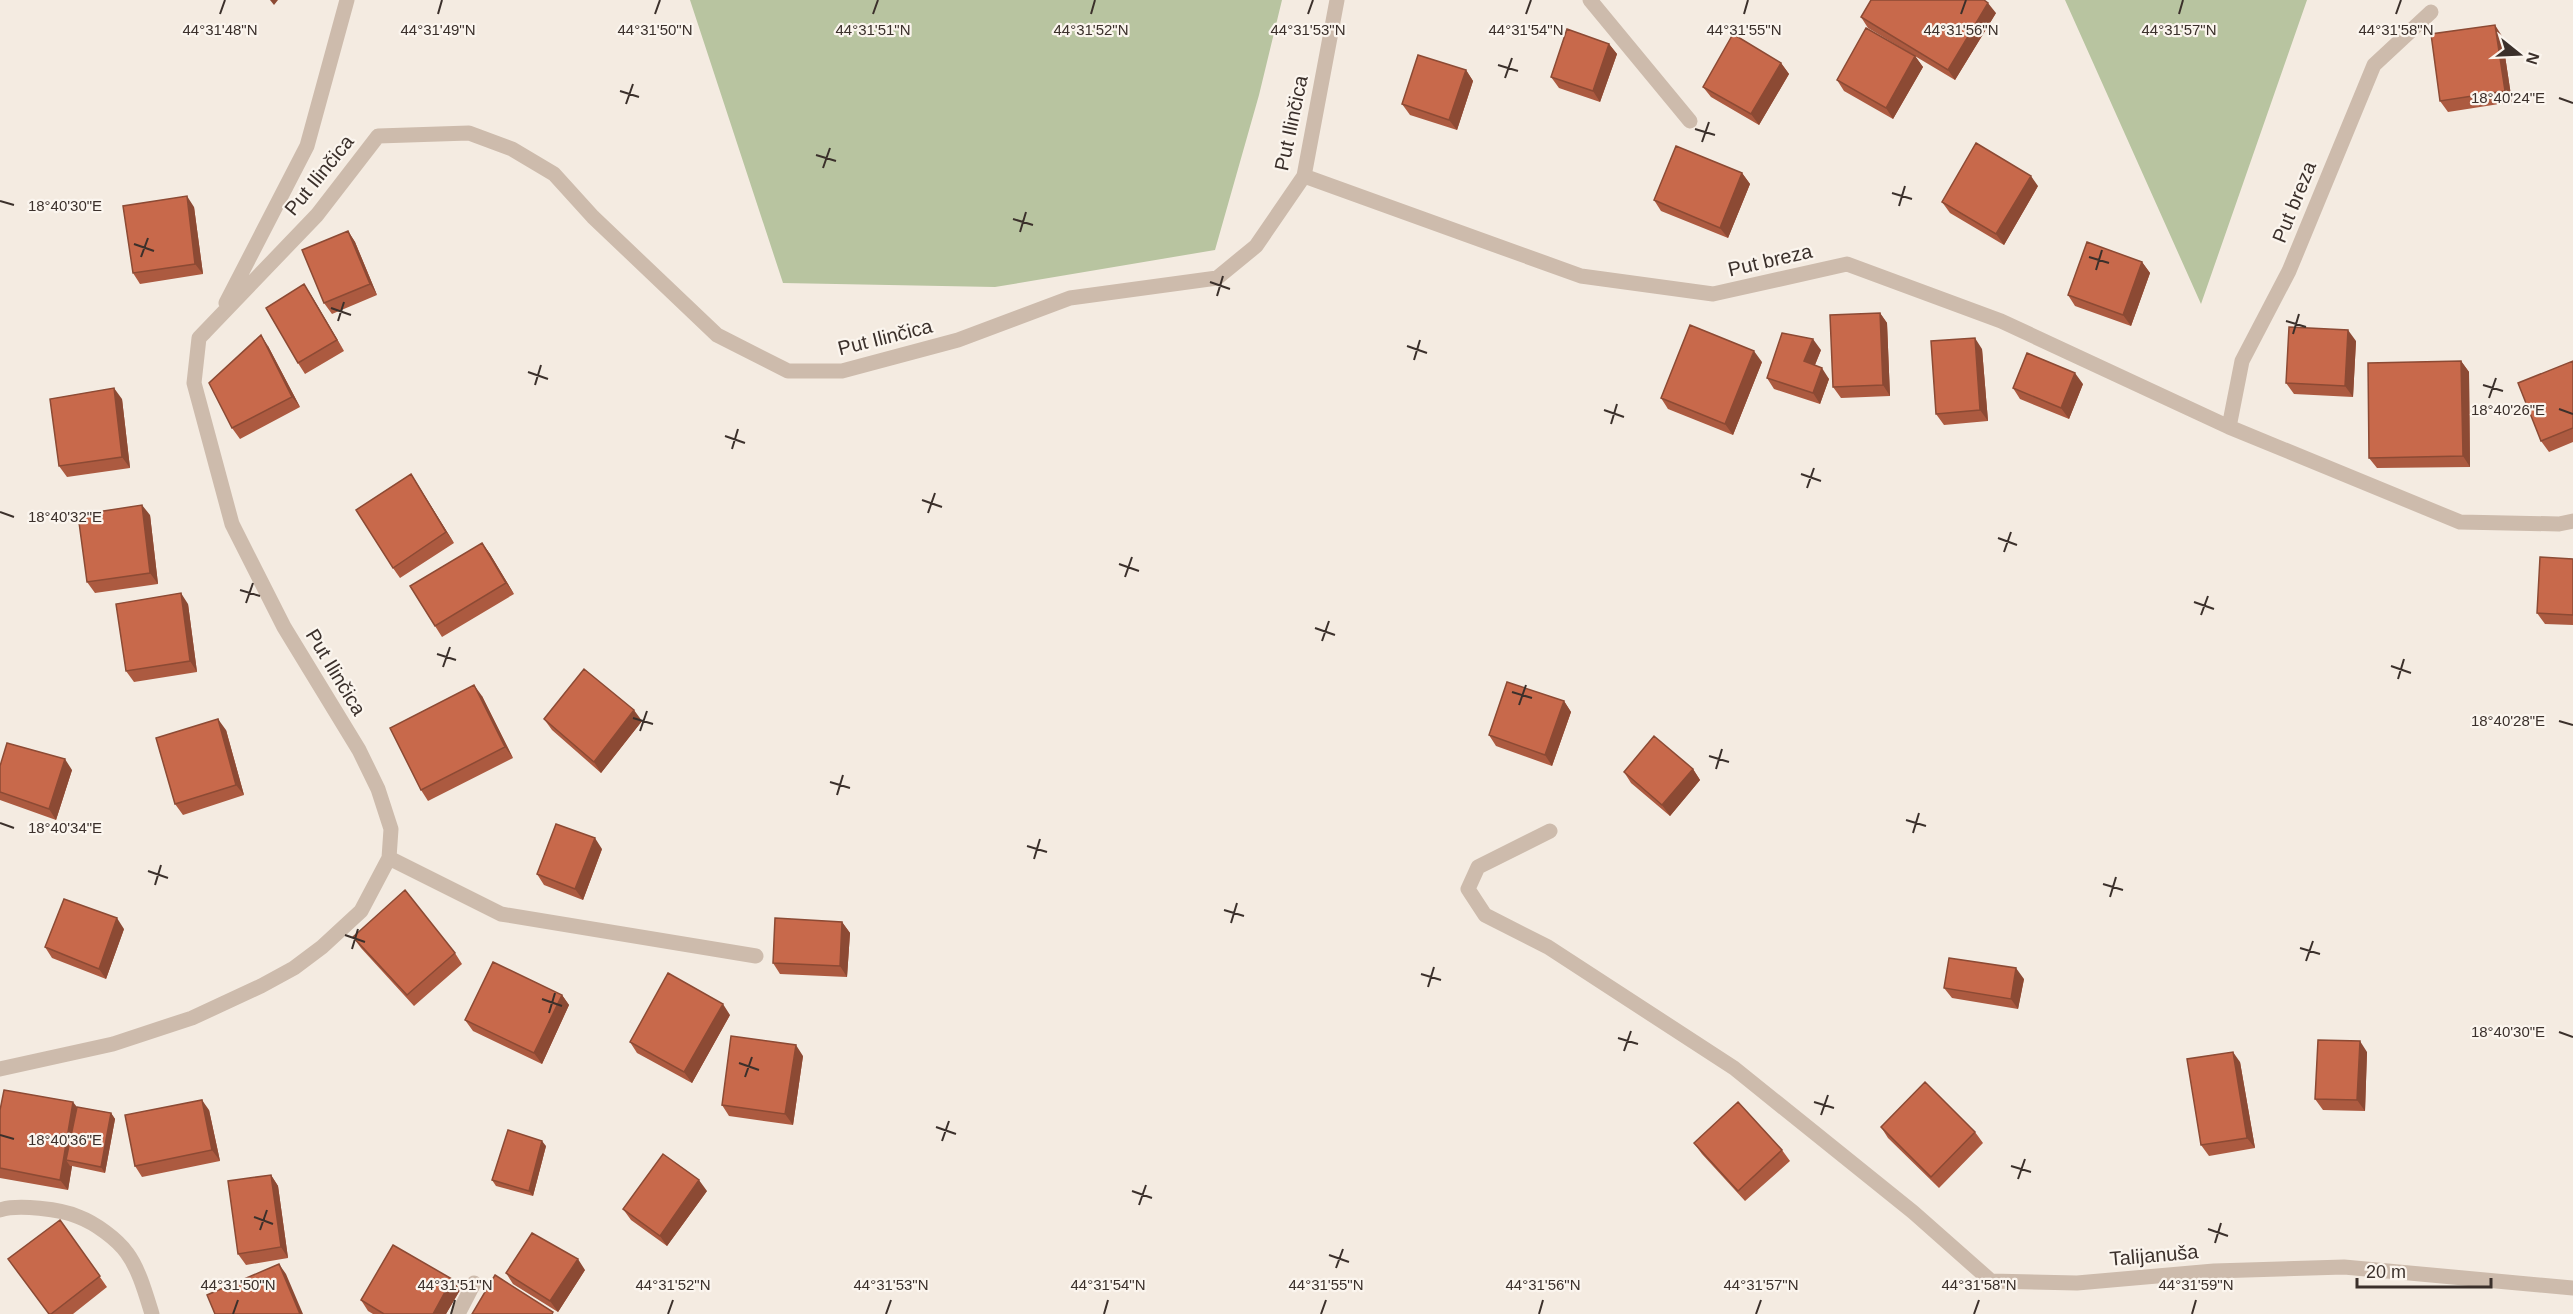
<svg xmlns="http://www.w3.org/2000/svg" width="2573" height="1314" font-family="Helvetica,sans-serif">
	<rect width="100%" height="100%" fill="#f4ebe1"/>
	<path fill="#b8c4a0" d="M690,0h592l-23,95 -44,155 -220,37 -212,-4z
		M2065,0h242l-106,304z"/>
	<g fill="none" stroke-linecap="round" stroke-linejoin="round">
		<path stroke="#cdbbac" stroke-width="15" d="M1590,0l100,121
			M1304,176l277,100 132,18 134,-30 154,57 228,106 231,95 99,2 14,-3
			M226,303l81,-157 40,-146
			M199,338l118,-123 61,-79 91,-3 43,16 42,25 39,43 124,118 71,36h54l116,-31 112,-42 147,-20 39,-32 48,-70 33,-176
			M2229,427l13,-66 47,-90 85,-206 57,-53
			M1550,831l-72,36 -10,22 17,26 63,32 186,121 179,144 78,69 86,2 137,-12 130,-4 229,21
			M389,858l112,56 255,42
			M0,1069l113,-25 79,-26 69,-32 33,-18 28,-21 39,-36 28,-53 2,-29 -13,-40 -19,-39 -75,-123 -52,-103 -38,-141 5,-45 6,-6
			M0,1210c17,-6 62,-1 79,7 16,6 38,22 48,36 12,16 19,42 25,61
			M458,1314l16,-31"/>
	</g>
	<path fill="#ac5a40" d="M1996,13l-41,67 -87,-52 -7,-11z
		M2502,36l10,66 -64,10 -8,-11z
		M1609,44l8,10 -17,48 -41,-14 -8,-11z
		M1915,56l8,11 -30,52 -49,-28 -7,-11z
		M1781,63l8,11 -30,51 -48,-28 -8,-10z
		M1466,70l7,11 -16,49 -47,-15 -8,-11z
		M1742,173l8,11 -22,54 -67,-27 -7,-11z
		M2038,186l-34,59 -54,-32 -8,-11z
		M194,207l9,67 -63,10 -7,-11z
		M348,231l7,11 22,53 -45,19 -8,-11z
		M2142,262l8,11 -19,53 -56,-20 -7,-11z
		M311,295l33,56 -39,23 -7,-11z
		M1880,313l7,10 3,73 -49,2 -8,-11z
		M2356,341l-3,56 -59,-3 -8,-11z
		M268,346l32,61 -60,32 -8,-11z
		M1982,349l6,72 -44,4 -8,-11z
		M1821,350l-6,15 14,14 -9,25 -46,-15 -7,-11z
		M2461,361l8,11 1,95 -93,1 -8,-10z
		M2573,361v81l-24,10 -8,-11z
		M1762,362l-29,73 -65,-26 -7,-11z
		M2083,384l-14,35 -49,-20 -7,-11z
		M122,399l8,69 -63,9 -8,-11z
		M411,474l43,69 -54,35 -7,-10z
		M150,515l8,69 -63,9 -8,-11z
		M482,543l8,11 24,40 -72,43 -7,-11z
		M2573,559v66l-28,-1 -8,-11z
		M188,604l9,68 -63,10 -8,-11z
		M482,696l31,62 -85,43 -7,-11z
		M1564,701l7,11 -19,54 -56,-20 -7,-11z
		M544,719l98,2 -41,52 -49,-43z
		M226,730l18,65 -61,20 -8,-11z
		M0,766l72,4 -16,50 -56,-20z
		M1693,769l7,11 -30,36 -39,-33 -7,-11z
		M602,849l-19,51 -39,-15 -7,-11z
		M842,922l8,11 -3,44 -67,-3 -7,-11z
		M124,929l-18,50 -54,-21 -7,-11z
		M353,937l102,16 7,11 -48,42 -53,-58z
		M2024,979l-6,30 -66,-11 -8,-10z
		M562,995l7,10 -27,59 -69,-33 -8,-11z
		M730,1015l-38,68 -55,-30 -7,-11z
		M2367,1052l-2,59 -42,-1 -8,-11z
		M803,1056l-10,69 -64,-9 -7,-11z
		M2240,1062l15,86 -46,8 -8,-11z
		M77,1107l34,6 4,6 -10,54 -33,-7 -4,24 -68,-12v-68z
		M209,1110l11,51 -78,16 -7,-11z
		M1881,1127l94,5 8,11 -44,45 -51,-50z
		M1694,1143l88,7 8,11 -45,40 -43,-47z
		M546,1146l-13,50 -37,-10 -4,-6z
		M271,1175l7,11 10,72 -42,7 -8,-11z
		M707,1191l-40,55 -36,-26 -8,-11z
		M60,1220l47,67 -34,27h-25z
		M585,1270l-27,42 -45,-28 -7,-11z
		M452,1279l8,11 -14,24h-73l-5,-3 -7,-11z"/>
	<path fill="#8c4a34" d="M270,0h8l-4,5z
		M1988,3l8,10 -41,67 -7,-10z
		M2495,25l7,11 10,66 -7,-11z
		M1609,44l8,10 -17,48 -7,-11z
		M1915,56l8,11 -30,52 -7,-11z
		M1781,63l8,11 -30,51 -8,-11z
		M1466,70l7,11 -16,49 -8,-10z
		M1742,173l8,11 -22,54 -8,-10z
		M2031,176l7,10 -34,59 -8,-11z
		M187,196l7,11 9,67 -8,-10z
		M348,231l7,11 22,53 -7,-11z
		M2142,262l8,11 -19,53 -8,-11z
		M304,284l7,11 33,56 -7,-11z
		M1880,313l7,10 3,73 -7,-11z
		M2348,330l8,11 -3,56 -8,-11z
		M261,335l7,11 32,61 -8,-10z
		M1975,338l7,11 6,72 -8,-11z
		M1813,339l8,11 -9,22 -8,-11z
		M1754,351l8,11 -29,73 -8,-11z
		M2461,361l8,11 1,95 -7,-11z
		M1822,368l7,11 -9,25 -7,-11z
		M2075,373l8,11 -14,35 -8,-11z
		M114,388l8,11 8,69 -8,-11z
		M411,474l7,11 36,58 -8,-11z
		M142,505l8,10 8,69 -8,-11z
		M482,543l8,11 24,40 -8,-11z
		M181,593l7,11 9,68 -7,-11z
		M474,685l8,11 31,62 -8,-11z
		M1564,701l7,11 -19,54 -7,-11z
		M634,710l8,11 -41,52 -7,-11z
		M218,719l8,11 18,65 -8,-10z
		M65,759l7,11 -16,50 -7,-11z
		M1693,769l7,11 -30,36 -8,-11z
		M595,838l7,11 -19,51 -8,-11z
		M117,918l7,11 -18,50 -7,-10z
		M842,922l8,11 -3,44 -7,-11z
		M2016,968l8,11 -6,30 -7,-10z
		M562,995l7,10 -27,59 -8,-11z
		M723,1004l7,11 -38,68 -8,-11z
		M2360,1041l7,11 -2,59 -8,-11z
		M796,1045l7,11 -10,69 -8,-11z
		M2233,1052l7,10 15,86 -8,-10z
		M202,1100l7,10 11,51 -8,-11z
		M73,1102l8,10 -15,48 4,6h2l-4,24 -8,-10z
		M111,1113l4,6 -10,54 -4,-6z
		M542,1141l4,5 -13,50 -4,-5z
		M271,1175l7,11 10,72 -7,-11z
		M699,1180l8,11 -40,55 -7,-10z
		M578,1259l7,11 -27,42 -8,-11z
		M279,1264l7,10 17,40h-3z
		M452,1279l8,11 -14,24h-13z"/>
	<path fill="#c8694b" stroke="#8c4a34" stroke-width="1.5" d="M1871,0h113l4,3 -40,67 -87,-53z
		M2495,25l10,66 -65,10 -9,-67z
		M1866,28l49,28 -29,52 -49,-28z
		M1567,29l42,15 -16,47 -42,-14z
		M1733,34l48,29 -30,51 -48,-27z
		M1418,55l48,15 -17,50 -47,-16z
		M1976,143l55,33 -35,58 -54,-32z
		M1676,146l66,27 -22,55 -66,-28z
		M187,196l8,68 -62,9 -10,-67z
		M348,231l22,53 -46,19 -22,-53z
		M2087,242l55,20 -19,53 -55,-20z
		M304,284l33,56 -39,23 -32,-55z
		M1880,313l3,72 -50,2 -3,-72z
		M1690,325l64,26 -29,73 -64,-26z
		M2289,327l59,3 -3,56 -59,-3z
		M1782,333l31,6 -9,22 18,7 -9,25 -46,-15z
		M261,335l31,62 -60,31 -23,-45z
		M1975,338l5,72 -44,4 -5,-73z
		M2027,353l48,20 -14,35 -48,-20z
		M2461,361l2,95 -94,2 -1,-95z
		M2573,361v67l-32,13 -23,-58z
		M114,388l8,69 -63,9 -9,-67z
		M411,474l35,58 -53,36 -37,-58z
		M142,505l8,68 -63,9 -9,-67z
		M482,543l24,40 -71,43 -25,-40z
		M2540,557l33,2v56l-36,-2z
		M181,593l9,68 -64,10 -10,-67z
		M584,669l50,41 -40,52 -50,-43z
		M1507,682l57,19 -19,54 -56,-20z
		M474,685l31,62 -84,43 -31,-62z
		M218,719l18,66 -61,19 -19,-66z
		M1654,736l39,33 -31,36 -38,-33z
		M7,743l58,16 -16,50 -49,-17v-26z
		M556,824l39,14 -20,51 -38,-15z
		M405,890l50,63 -48,42 -54,-58z
		M64,899l53,19 -18,51 -54,-22z
		M775,918l67,4 -2,44 -67,-3z
		M1949,958l67,10 -5,31 -67,-11z
		M493,962l69,33 -28,58 -69,-33z
		M668,973l55,31 -39,68 -54,-30z
		M731,1036l65,9 -11,69 -63,-9z
		M2318,1040l42,1 -3,59 -42,-1z
		M2233,1052l14,86 -46,7 -14,-86z
		M1925,1082l50,50 -44,45 -50,-50z
		M4,1090l69,12 -13,78 -60,-12v-58z
		M202,1100l10,50 -77,16 -10,-51z
		M1738,1102l44,48 -44,41 -44,-48z
		M77,1107l34,6 -10,54 -35,-7z
		M508,1130l34,11 -13,50 -37,-11z
		M663,1154l36,26 -39,56 -37,-27z
		M271,1175l10,72 -43,7 -10,-73z
		M60,1220l40,56 -49,38h-2l-41,-55z
		M532,1233l46,26 -28,42 -44,-28z
		M393,1245l59,34 -19,35h-49l-23,-14z
		M279,1264l21,50h-85l-8,-19z
		M495,1275l58,37 -1,2h-80z"/>
	<path fill="none" stroke="#3b302b" stroke-width="2" d="M220,14l5,-14M438,14l4,-14M655,14l5,-14M873,14l5,-14M1091,14l4,-14M1308,14l5,-14M1526,14l5,-14M1744,14l4,-14M1961,14l5,-14M2179,14l4,-14M2396,14l5,-14M1498,65l20,6M1505,78l7,-20M620,91l19,6M2559,98l14,5M626,104l7,-20M1695,129l20,6M1702,142l7,-20M816,155l20,6M823,168l7,-20M1892,193l20,6M0,201l14,4M1899,206l6,-20M1013,219l20,6M1020,232l6,-20M134,244l20,7M141,257l7,-19M2089,257l20,6M2096,270l6,-20M1210,282l20,7M1217,296l6,-20M331,308l20,7M338,321l6,-19M2286,321l20,6M2293,334l6,-20M1407,346l20,7M1414,360l6,-20M528,372l20,7M535,385l6,-20M2483,385l20,6M2489,398l7,-20M2559,409l14,5M1604,410l20,7M1611,424l6,-20M725,436l20,7M732,449l6,-20M1801,474l20,7M1807,488l7,-20M922,500l20,7M0,512l14,5M928,513l7,-20M1998,538l19,7M2004,552l7,-20M1119,564l20,7M1125,577l7,-20M240,590l20,6M2194,602l20,7M246,603l7,-20M2201,615l7,-19M1315,628l20,7M1322,641l7,-20M437,654l19,6M2391,666l20,7M443,667l7,-20M2398,679l6,-20M1512,692l20,6M1519,705l7,-20M633,718l20,6M2559,721l14,4M640,731l7,-20M1709,756l20,6M1716,769l6,-20M830,782l20,6M837,795l6,-20M1906,820l20,6M0,823l14,5M1913,833l6,-20M1027,846l20,6M1034,859l6,-20M148,871l20,7M2103,884l20,6M155,885l6,-20M2110,897l6,-20M1224,910l20,6M1231,923l6,-20M345,935l20,7M2300,948l20,6M352,949l6,-20M2306,961l7,-20M1421,974l20,6M1428,987l6,-20M542,999l20,7M549,1013l6,-20M2559,1032l14,5M1618,1038l20,6M1624,1051l7,-20M739,1063l20,7M745,1077l7,-20M1814,1102l20,6M1821,1115l7,-20M936,1127l20,7M0,1135l14,4M942,1141l7,-20M2011,1166l20,6M2018,1179l7,-20M1132,1191l20,7M1139,1205l7,-20M254,1217l19,7M2208,1229l20,7M260,1230l7,-20M2215,1243l6,-20M1329,1255l20,7M1336,1268l7,-19M233,1314l5,-14M451,1314l4,-14M668,1314l5,-14M886,1314l5,-14M1104,1314l4,-14M1321,1314l5,-14M1539,1314l4,-14M1756,1314l5,-14M1974,1314l5,-14M2192,1314l4,-14"/>
	<g text-anchor="middle" stroke-width="4.5" stroke-linejoin="round" paint-order="stroke">
		<g font-size="20" fill="#3b302b" stroke="#fbf5ee">
			<text transform="translate(1291 123) rotate(-78)" y="7">Put Ilinčica</text>
			<text transform="translate(319 175) rotate(-51)" y="7">Put Ilinčica</text>
			<text transform="translate(2294 202) rotate(-68)" y="7">Put breza</text>
			<text transform="translate(1770 260) rotate(-13)" y="7">Put breza</text>
			<text transform="translate(885 337) rotate(-14)" y="7">Put Ilinčica</text>
			<text transform="translate(336 672) rotate(59)" y="7">Put Ilinčica</text>
			<text transform="translate(2154 1255) rotate(-5)" y="7">Talijanuša</text>
		</g>
	</g>
	<g font-size="15" text-anchor="middle" fill="#3b302b" stroke="#fbf5ee" stroke-width="4.5" stroke-linejoin="round" paint-order="stroke">
		<text x="220" y="35">44°31'48"N</text>
		<text x="438" y="35">44°31'49"N</text>
		<text x="655" y="35">44°31'50"N</text>
		<text x="873" y="35">44°31'51"N</text>
		<text x="1091" y="35">44°31'52"N</text>
		<text x="1308" y="35">44°31'53"N</text>
		<text x="1526" y="35">44°31'54"N</text>
		<text x="1744" y="35">44°31'55"N</text>
		<text x="1961" y="35">44°31'56"N</text>
		<text x="2179" y="35">44°31'57"N</text>
		<text x="2396" y="35">44°31'58"N</text>
		<text x="2508" y="103">18°40'24"E</text>
		<text x="65" y="211">18°40'30"E</text>
		<text x="2508" y="415">18°40'26"E</text>
		<text x="65" y="522">18°40'32"E</text>
		<text x="2508" y="726">18°40'28"E</text>
		<text x="65" y="833">18°40'34"E</text>
		<text x="2508" y="1037">18°40'30"E</text>
		<text x="65" y="1145">18°40'36"E</text>
		<text x="238" y="1290">44°31'50"N</text>
		<text x="455" y="1290">44°31'51"N</text>
		<text x="673" y="1290">44°31'52"N</text>
		<text x="891" y="1290">44°31'53"N</text>
		<text x="1108" y="1290">44°31'54"N</text>
		<text x="1326" y="1290">44°31'55"N</text>
		<text x="1543" y="1290">44°31'56"N</text>
		<text x="1761" y="1290">44°31'57"N</text>
		<text x="1979" y="1290">44°31'58"N</text>
		<text x="2196" y="1290">44°31'59"N</text>
	</g>
	<g transform="translate(2519 54) rotate(108)" stroke="#fbf5ee" stroke-width="4.5" paint-order="stroke">
	<path d="M0-4.5L10 22L0 15L-10 22Z" fill="#3b302b"/>
	<text y="-9" font-size="16" font-weight="bold" text-anchor="middle" fill="#3b302b">N</text>
	</g>
	<path d="M2357 1278v9h134v-9" fill="none" stroke="#3b302b" stroke-width="3"/>
	<text x="2366" y="1278" font-size="18" fill="#3b302b" stroke="#fbf5ee" stroke-width="4.5" paint-order="stroke">20 m</text>
</svg>
